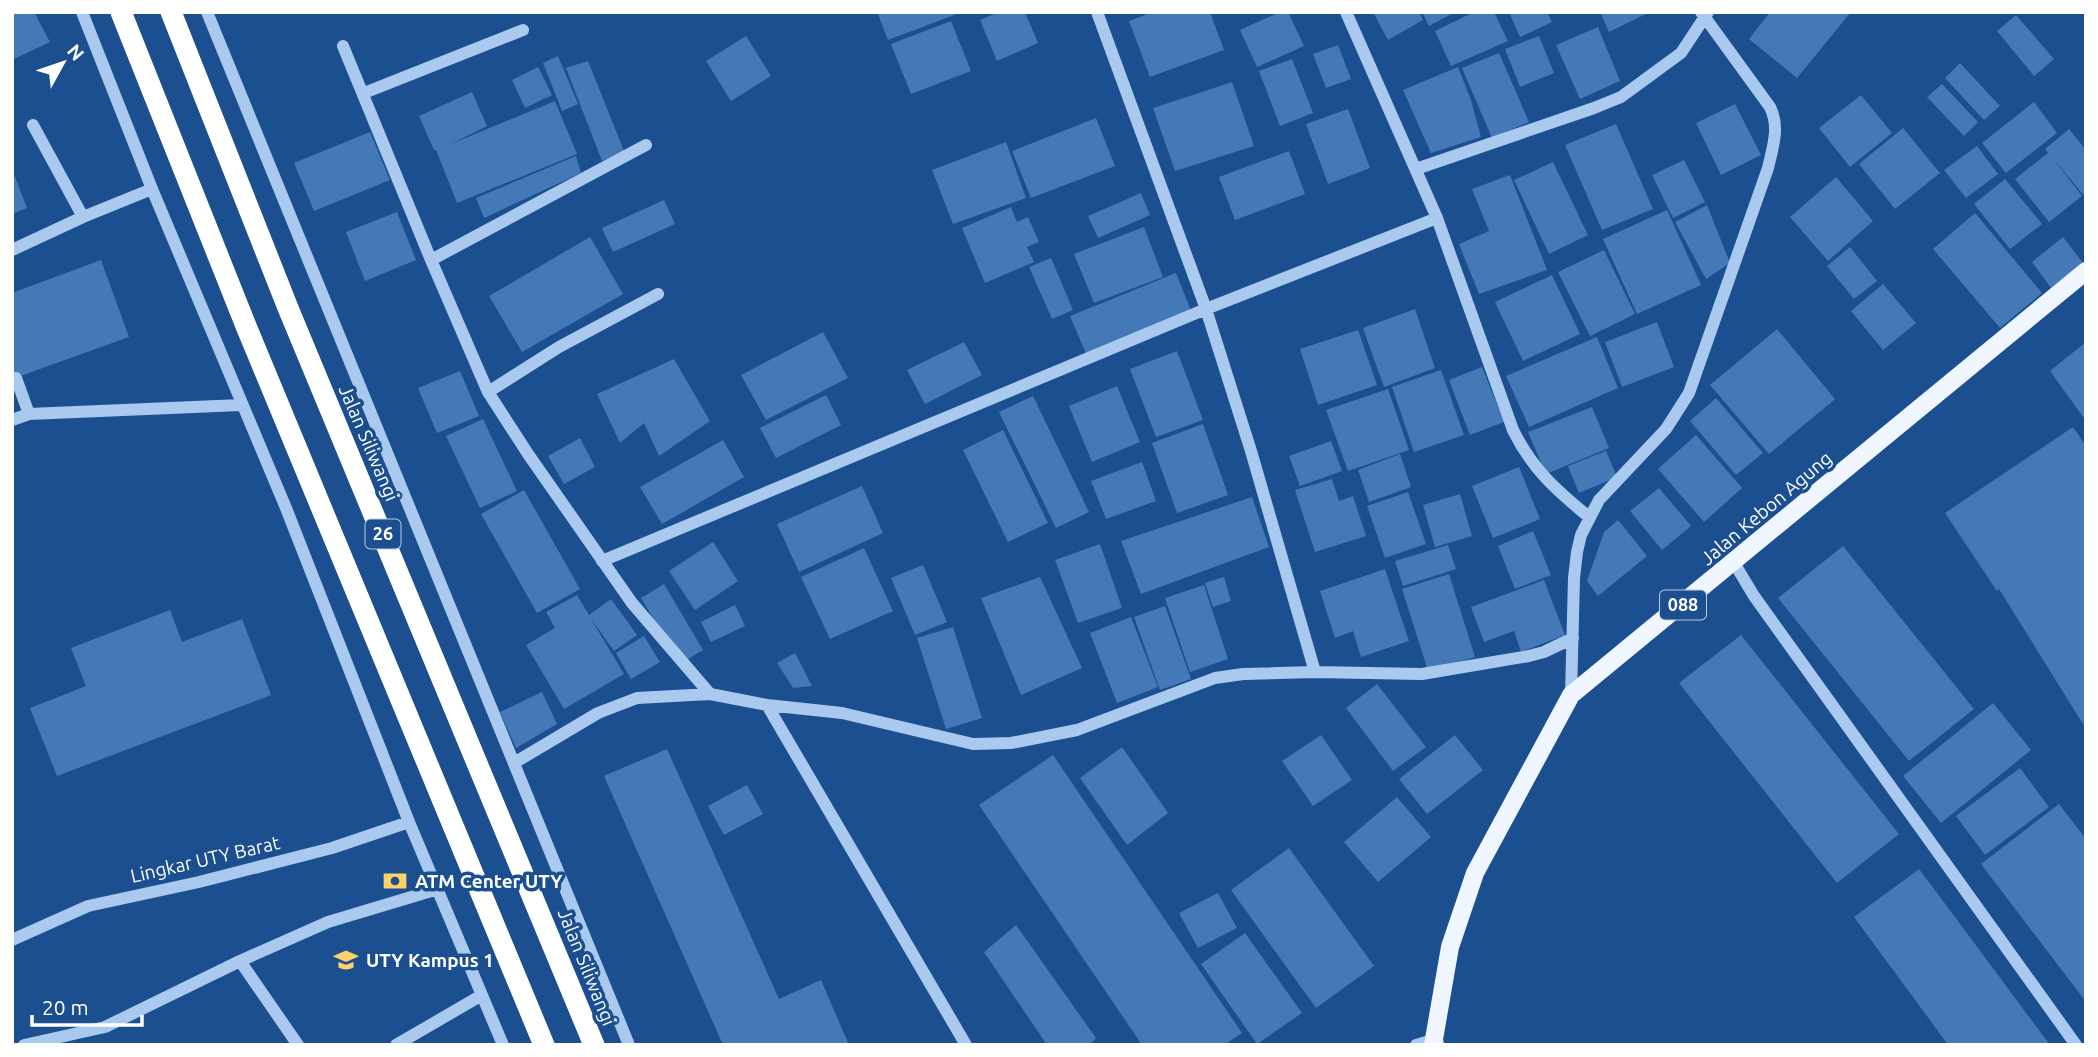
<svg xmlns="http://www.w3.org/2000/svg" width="2098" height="1057" font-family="Ubuntu,sans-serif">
	<rect width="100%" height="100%" fill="#1b4f8f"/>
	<path fill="#4478b7" d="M12,12h22l16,30 -36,17 -2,-4z
		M877,12h85l-74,28z
		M999,12h26l13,31 -41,18 -17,-41z
		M1153,12h57l14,38 -74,27 -21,-56z
		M1280,12h8l16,34 -47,21 -17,-37z
		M1373,12h46l4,8 -35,20z
		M1422,12h33l-26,14z
		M1474,12h20l14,29 -57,25 -16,-35z
		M1509,12h38l5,10 -32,15z
		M1600,12h50l-41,20z
		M1770,12h81l-54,66 -48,-39z
		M2016,15l38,44 -20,17 -37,-45z
		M951,21l20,50 -60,23 -20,-50z
		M1598,27l22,54 -40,18 -24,-54z
		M746,36l25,40 -40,25 -25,-40z
		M1539,36l15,37 -34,14 -15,-38z
		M1338,45l13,34 -25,9 -13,-34z
		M1499,53l30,69 -37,16 -30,-70z
		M558,56l20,48 -16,7 -19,-48z
		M1292,59l21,54 -33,13 -21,-55z
		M588,61l36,90 -22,10 -36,-93z
		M1960,63l40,43 -16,14 -39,-42z
		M538,67l14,28 -27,13 -13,-28z
		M1458,67l13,33 10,37 -50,16 -28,-63z
		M1232,82l22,64 -79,25 -22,-63z
		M1942,84l36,38 -14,14 -37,-39z
		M472,92l15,34 -36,18 104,-43 22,53 -120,49 -21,-53h-2l-15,-34z
		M1861,95l31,38 -42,34 -31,-39z
		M2034,102l23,31 -51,40 -24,-30z
		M1735,104l26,51 -40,20 -25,-52z
		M1348,109l22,59 -42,16 -22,-60z
		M1096,118l19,48 -84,32 -19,-47z
		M1616,124l37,85 -51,21 -37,-85z
		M1903,128l37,45 -45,36 -36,-45z
		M2069,129l17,21v48l-34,-41 30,39 -33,26 -34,-43 33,-26 -3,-4z
		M370,132l20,48 -76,31 -20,-48z
		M1006,142l20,56 -73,26 -21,-54z
		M1977,146l21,28 -32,24 -22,-28z
		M1289,151l16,43 -70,26 -16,-43z
		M576,156l5,17 -97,45 -8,-20z
		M1684,160l21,42 -32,16 -21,-43z
		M1553,162l35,73 -39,19 -35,-74z
		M12,169l15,39 -15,6z
		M1510,175l37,95 -68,24 -20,-50 30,-13 -17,-42z
		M1836,177l37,44 -45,40 -38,-44z
		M2005,179l37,45 -32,25 -36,-45z
		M1141,193l9,22 -52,23 -10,-22z
		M664,200l11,24 -62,28 -11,-24z
		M1707,205l23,58 -24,16 -31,-57z
		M1011,207l6,15 11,-5 11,25 -12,5 7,15 -49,21 -23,-55z
		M1667,210l34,75 -64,29 -34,-75z
		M397,212l19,48 -51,21 -19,-49z
		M1975,213l67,80 -42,35 -67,-79z
		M1144,227l19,50 -69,26 -20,-49z
		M590,237l33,57 -101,58 -33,-56z
		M2063,237l20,26 -32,25 -19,-26z
		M1850,247l27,34 -23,18 -27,-33z
		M1604,250l31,64 -45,22 -32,-64z
		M1051,258l22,52 -21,9 -23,-52z
		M101,260l28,77 -117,42v-86z
		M1176,273l16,40 -105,43 -17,-40z
		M1552,275l28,59 -57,27 -28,-59z
		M1883,284l33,39 -33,27 -32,-39z
		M1415,309l20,59 -51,19 -21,-59z
		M1657,322l17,45 -52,20 -17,-45z
		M1777,329l58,70 -66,55 -59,-69z
		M1358,330l19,55 -59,20 -18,-56z
		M823,332l25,46 -82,42 -25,-45z
		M1597,337l21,51 -89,39 -23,-51z
		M964,342l18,33 -57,29 -18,-34z
		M2086,342v79l-36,-50z
		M1177,351l26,69 -47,17 -26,-68z
		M674,359l36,62 -51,35 -15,-33 -24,20 -23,-49z
		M1482,367l22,55 -34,13 -21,-55z
		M1441,370l23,65 -50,17 -22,-65z
		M460,371l19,45 -42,17 -19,-45z
		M1117,386l23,56 -48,20 -23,-56z
		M1388,389l21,61 -61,21 -22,-61z
		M826,395l15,30 -65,33 -16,-30z
		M1033,396l56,116 -33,16 -57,-116z
		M1716,398l47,55 -27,22 -46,-54z
		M1592,407l17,41 -63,26 -18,-42z
		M483,419l34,72 -37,17 -34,-72z
		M1203,424l25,71 -51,18 -25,-70z
		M2073,427l13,19v283l-87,-140 -2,2 -52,-78z
		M1003,430l45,93 -40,19 -45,-92z
		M1696,435l46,53 -38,34 -46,-53z
		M580,438l15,29 -31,17 -16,-28z
		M723,440l21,37 -82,47 -22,-37z
		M1331,441l11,30 -42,15 -11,-30z
		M1606,451l11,26 -38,16 -11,-27z
		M1400,454l11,33 -42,15 -11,-32z
		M1142,462l14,39 -50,18 -15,-38z
		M1519,467l21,52 -47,19 -21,-52z
		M1332,479l7,22 14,-5 13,40 -51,16 -20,-62z
		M862,486l21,47 -84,39 -22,-48z
		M1659,488l32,38 -29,24 -32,-39z
		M524,490l56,99 -43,24 -56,-99z
		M1408,492l18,52 -41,14 -18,-52z
		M1460,494l12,42 -37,11 -12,-42z
		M1252,497l17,50 -128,47 -20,-53z
		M1618,520l29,36 -49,40 -11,-15 17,-49z
		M1533,531l18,44 -36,14 -17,-43z
		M713,542l25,39 -43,29 -26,-39z
		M1100,544l22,64 -44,15 -23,-63z
		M1448,545l8,24 -53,17 -8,-25z
		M1843,546l131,163 -65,52 -131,-163z
		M864,548l29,63 -63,28 -29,-62z
		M923,565l24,57 -32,13 -24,-57z
		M1385,569l24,72 -48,16 -8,-26 -18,7 -15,-47z
		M1449,574l26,83 -47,14 -26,-82z
		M1040,577l42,91 -61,27 -40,-97z
		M1224,577l7,24 -18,6 -8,-24z
		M1544,580l21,55 -44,17 -7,-21 -30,11 -13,-35z
		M664,584l39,66 -23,14 -39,-66z
		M1204,585l24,74 -38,13 -25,-74z
		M577,595l12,20 22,-16 26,36 -23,16 -24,-34 34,57 -60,35 -38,-64 29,-17 -9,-16z
		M735,605l10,21 -34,16 -10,-20z
		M1165,606l26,73 -31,11 -26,-73z
		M170,610l12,32 60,-23 29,76 -214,81 -27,-68 56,-22 -15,-38z
		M1131,617l27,70 -41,16 -27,-70z
		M953,627l29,91 -36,11 -29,-91z
		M1741,635l158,199 -62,49 -158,-200z
		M644,636l16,26 -29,17 -15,-26z
		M795,653l17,33 -19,2 -16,-25z
		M1377,684l49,63 -33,24 -47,-63z
		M542,692l15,32 -41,24 -16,-36z
		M1993,703l38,47 -90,73 -38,-47z
		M1321,735l31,45 -39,26 -31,-45z
		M1455,735l28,35 -56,44 -28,-35z
		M1122,747l46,66 -41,32 -47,-67z
		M667,749l112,250 42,-19 28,65h-126l-119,-269z
		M1053,755l189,278 -18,12h-82l-163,-240z
		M2020,768l29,39 -64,48 -29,-39z
		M747,785l16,29 -39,21 -16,-29z
		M1397,797l34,40 -53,45 -34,-40z
		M2059,804l27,35v163l-105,-138z
		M1289,848l85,118 -58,42 -85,-118z
		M1919,869l30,40 101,136h-102l-2,-3 -92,-125z
		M1218,893l19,35 -39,20 -19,-35z
		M1016,925l80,113 -7,7h-42l-63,-93z
		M1245,933l57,80 -45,31 -56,-80z"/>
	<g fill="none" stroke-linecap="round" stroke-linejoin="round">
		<path stroke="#a9c9ee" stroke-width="12" d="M82,12l70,177 134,319 123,314 94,223
			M207,12l422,1033
			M1097,12l109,297 45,142 64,221
			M1346,12l91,206 76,212c19,39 43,60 76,87
			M343,46l88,214 57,132 40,62 104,149 78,91
			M364,93l159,-63
			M1416,169l178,-61 27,-11 60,-44 27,-41
			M83,217l69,-28
			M12,250l71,-33 -50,-92
			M431,260l215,-115
			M16,378l13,36
			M488,392l71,-45 99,-53
			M12,420l17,-6 212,-9
			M602,561l604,-252 231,-91
			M1733,561l21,35 322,449
			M1571,695l3,-117 3,-26 4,-17 18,-35 67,-71 23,-36 79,-225c5,-22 12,-41 2,-61l-69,-95
			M767,705l199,340
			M514,763l84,-50 39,-15 73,-4 57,11 75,8 131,31 38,-1 66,-13 138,-52 28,-4 72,-2 107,2 107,-18 15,-4 29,-14
			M12,940l76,-34 111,-24 133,-34 77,-26
			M240,961l88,-39 110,-33
			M24,1045l81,-18 135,-66 58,84
			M396,1045l86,-50
			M1416,1045l17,-5 5,3"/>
		<path stroke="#f0f6ff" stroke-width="18" d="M1433,1045l17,-98 25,-74 96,-178 515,-424"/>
		<path stroke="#fff" stroke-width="21" d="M121,12l125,314 298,719
			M171,12l117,296 306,737"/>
	</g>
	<defs>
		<g id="bank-bare" transform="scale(1.89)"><path d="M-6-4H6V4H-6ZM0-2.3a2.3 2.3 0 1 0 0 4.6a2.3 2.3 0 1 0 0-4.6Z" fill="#ffd166" stroke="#1b4f8f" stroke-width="2.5" paint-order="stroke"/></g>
		<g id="university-bare" transform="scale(1.89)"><path d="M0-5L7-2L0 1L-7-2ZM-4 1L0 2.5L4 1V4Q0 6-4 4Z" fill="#ffd166" stroke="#1b4f8f" stroke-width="2.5" paint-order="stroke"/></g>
	</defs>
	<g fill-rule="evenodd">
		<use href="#bank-bare" x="395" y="881"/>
		<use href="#university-bare" x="346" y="960"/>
	</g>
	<g text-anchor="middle" stroke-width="7" stroke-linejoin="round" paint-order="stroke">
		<g fill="#1b4f8f" stroke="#bbcadd" stroke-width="2">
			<rect x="365.5" y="519.5" width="35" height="29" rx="5"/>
			<rect x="1660" y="590.5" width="46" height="29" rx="5"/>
		</g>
		<g font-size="18" font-weight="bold" fill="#fff">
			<text x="383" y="540">26</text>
			<text x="1683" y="611">088</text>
		</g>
		<g font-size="19" fill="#fff" stroke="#1b4f8f">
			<text transform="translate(369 443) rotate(67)" y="7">Jalan Siliwangi</text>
			<text transform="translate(1766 508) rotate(-40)" y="7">Jalan Kebon Agung</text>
			<text transform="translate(205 859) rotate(-13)" y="7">Lingkar UTY Barat</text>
			<text transform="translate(587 967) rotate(68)" y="7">Jalan Siliwangi</text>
		</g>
		<g font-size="19" font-weight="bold" fill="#fff" stroke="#1b4f8f" text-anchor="start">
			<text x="415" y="888">ATM Center UTY</text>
			<text x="366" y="967">UTY Kampus 1</text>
		</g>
	</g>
	<rect width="2098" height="1057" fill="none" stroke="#ffffff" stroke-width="28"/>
	<g transform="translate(63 63) rotate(50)" stroke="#1b4f8f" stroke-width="5" paint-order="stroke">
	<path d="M0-5L12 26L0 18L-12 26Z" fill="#ffffff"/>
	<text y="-10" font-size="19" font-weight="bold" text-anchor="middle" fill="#ffffff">N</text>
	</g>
	<path d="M32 1015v10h110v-10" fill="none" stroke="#ffffff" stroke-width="3.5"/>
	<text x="42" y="1015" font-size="21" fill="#ffffff" stroke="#1b4f8f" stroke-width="5" paint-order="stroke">20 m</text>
</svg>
